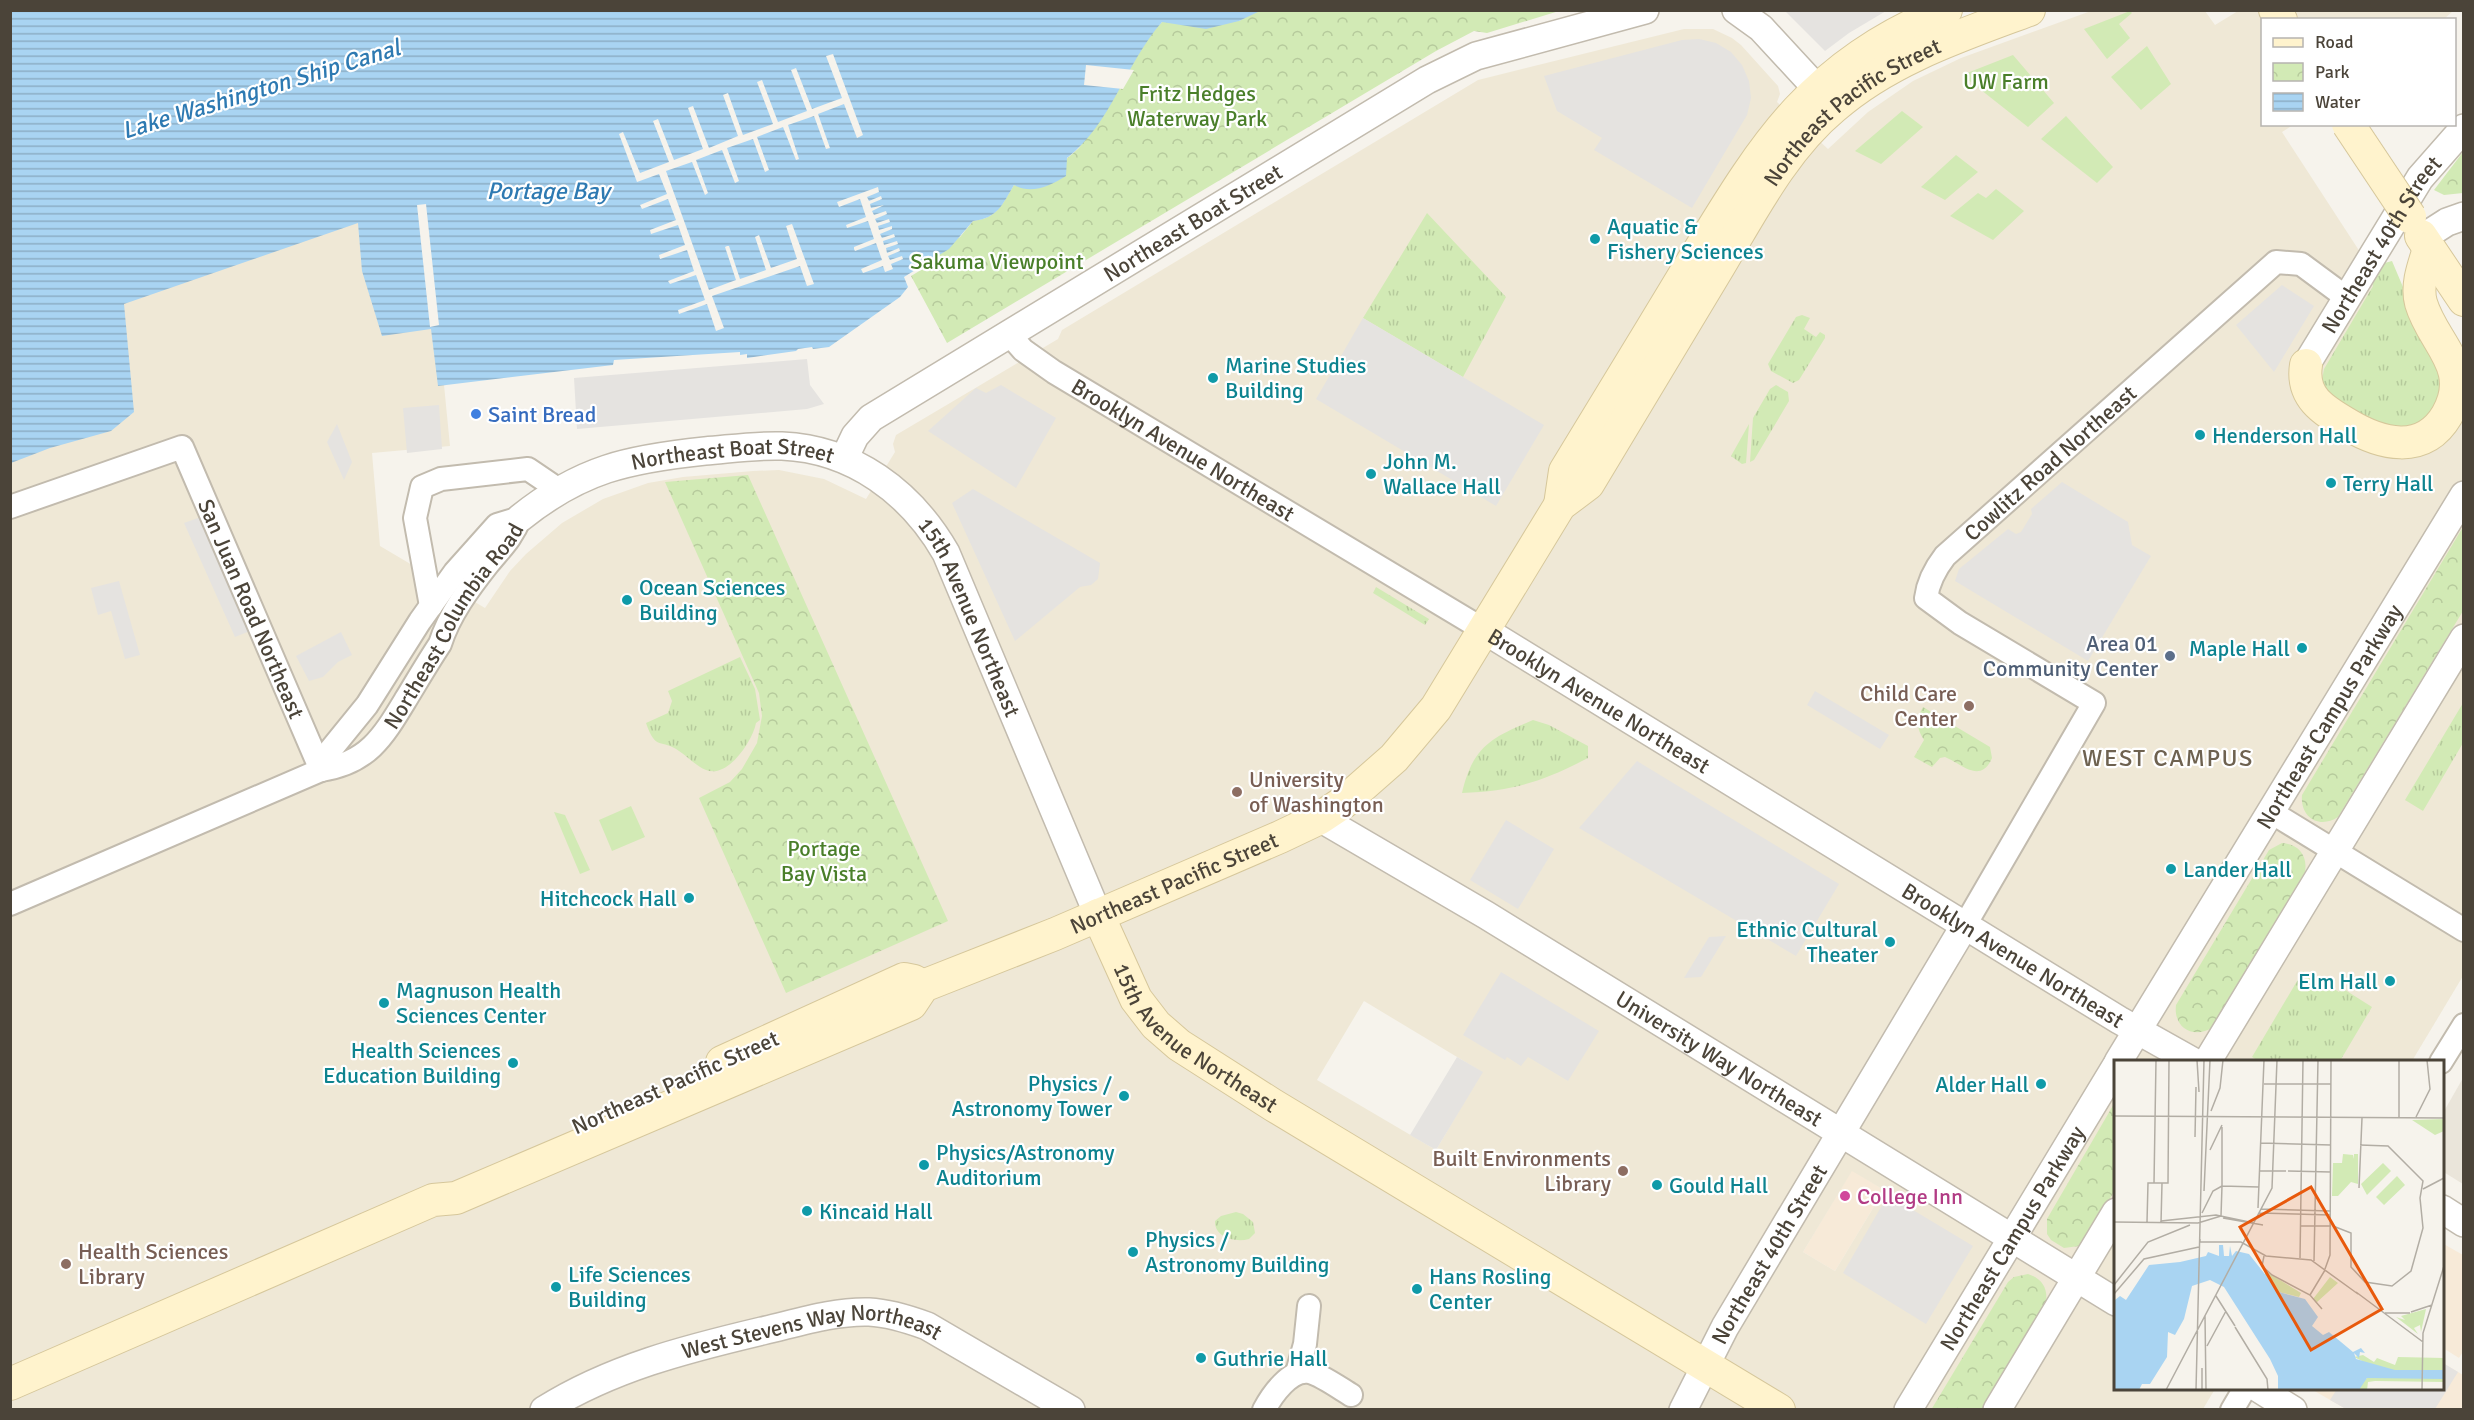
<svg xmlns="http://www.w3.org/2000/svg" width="2474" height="1420" font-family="Signika,sans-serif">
	<defs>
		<pattern id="grass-tufts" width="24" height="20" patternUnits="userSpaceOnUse" patternTransform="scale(1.5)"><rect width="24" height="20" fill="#d2eab5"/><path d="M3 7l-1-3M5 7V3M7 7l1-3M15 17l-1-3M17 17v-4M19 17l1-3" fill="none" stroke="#b6ca9c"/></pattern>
		<pattern id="park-crowns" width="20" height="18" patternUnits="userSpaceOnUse" patternTransform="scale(1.5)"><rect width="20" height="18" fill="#d2eab5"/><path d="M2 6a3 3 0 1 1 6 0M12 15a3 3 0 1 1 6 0" fill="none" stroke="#b6ca9c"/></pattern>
		<pattern id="water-rules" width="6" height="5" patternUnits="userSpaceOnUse" patternTransform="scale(1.5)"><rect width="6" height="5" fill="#a9d4f2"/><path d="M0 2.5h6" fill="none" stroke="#8caec5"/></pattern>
	</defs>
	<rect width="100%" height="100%" fill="#f6f3ec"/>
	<path fill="#eae5da" d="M2463,1078v106l-21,-13 1,-58z"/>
	<path fill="#f7ead8" d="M1852,1170l32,20 -49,81 -32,-19z
		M2442,1243l21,12 1,95 -5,8 -16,-10z
		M2443,1363l20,12v34h-117l-35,-20 131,-1z"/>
	<path fill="#efe8d6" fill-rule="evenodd" d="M2091,11h114l10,14 23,-14h215l-10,9h-181v104l31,1 -11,7 158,243 20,48 3,1v552l-51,85 -296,1v326l99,1 -12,20h-2192l-1,-1065 415,-153 25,255 -78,7 8,93 105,62 25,-37 16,-17 36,-31 41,-24 45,-16 35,-6 70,-6 26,-1 45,9 42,20 29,-47 -2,-8 3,-9 162,-96 4,-9 416,-250 206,-51h29l19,9 9,7 37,41 2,8 -3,8 51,47 40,-37 45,-31 48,-23zM1364,1001l118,71 -46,78 -119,-70zM1852,1171l32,19 -49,81 -32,-19z"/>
	<path fill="url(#grass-tufts)" d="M1427,213l79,84 -43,80 -100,-59z
		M2392,261l19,45 26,45 7,51 -35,30 -55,-13 -33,-34 3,-16 49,-83 -1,-4 5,-17z
		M1802,315l8,3 -6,11 12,8 4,-5 5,3v3l-26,42 -6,3 -22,-12 -3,-7 28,-47z
		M1776,385l12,7 1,9 -35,59 -4,2 3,-44 17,-29z
		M1749,424l-3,39 -4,1 -11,-8z
		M1376,587l53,32 -4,6 -52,-32z
		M740,657l15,32 5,31 -4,3c-3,17 -28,56 -50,47 -10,-4 -18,-13 -27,-19 -18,-13 -23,1 -33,-28l22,-10 4,-12 -4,-10z
		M2463,703v40l-40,68 -18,-11z
		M1533,720l16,5 39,21v12c-46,24 -75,33 -126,35 11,-47 29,-55 71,-73z
		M2303,971l36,21 3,-4 30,19 -32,54h-81l-7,-4z
		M1236,1212l7,2 10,8 2,11 -6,6c-14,4 -35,-2 -34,-18l6,-5z"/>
	<path fill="url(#park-crowns)" d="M1260,10l299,1 -72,22 -13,-2 -38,20 -489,292 -36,-67 15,-9 -4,-8 38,-22 13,-16c25,-3 29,-17 41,-36l18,4 47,-41 69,-111 14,-15 77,-1z
		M2463,152v41l-19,2 -10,-5z
		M748,475l200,446 -162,72 -87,-195 31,-16 12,-13 15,-26 5,-27 -3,-23 -94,-211z
		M2463,527v84l-125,206c-18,12 -38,1 -36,-22z
		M1923,707l67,40 2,11c-11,27 -32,5 -47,-1l-5,1 -8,9 -18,-10 10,-17c-8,-12 -8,-21 -1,-33z
		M2282,843c16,1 26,12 23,29l-92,155c-19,13 -40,1 -37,-22l93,-155z
		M2115,1102v88l-30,51 -6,5 -15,2 -13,-8 -4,-6v-15z
		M2028,1274c15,5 20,15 18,29l-64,106 -51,1 77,-128 6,-5z"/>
	<path fill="#d2eab5" d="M2130,11l2,2 -13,11 11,14 -23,21 -23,-30z
		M2147,46l24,38 -30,26 -30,-33z
		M2013,55l41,48 -26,24 -66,-52z
		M1902,111l21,16 -42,37 -26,-13z
		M2066,116l47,51 -16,16 -56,-44z
		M1956,155l22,17 -33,28 -24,-13z
		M1996,189l28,22 -31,29 -43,-24 28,-23 8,5z
		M631,806l14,31 -33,14 -13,-31z
		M554,812l11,3 25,55 -10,4z"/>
	<path fill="#e5e3e0" d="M1785,11h101l-37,22 -24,18z
		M1699,39l17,4 15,9 11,13 7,16 2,17 -4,17 -55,93 -98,-58 8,-12 -45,-27 -13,-35 138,-36z
		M2282,285l32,21 -40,66 -38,-47z
		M1363,318l181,107 -48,81 -180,-107z
		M807,359l3,26 14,19 -17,5 -230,20 -3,-51z
		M1001,385l55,33 -40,70 -88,-57 48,-43 10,5z
		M439,405l3,44 -35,4 -4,-45z
		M337,424l15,38 -8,18 -17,-38z
		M2062,482l66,40 4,23 19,11 -63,105 -133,-80 4,-12 49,-40 8,5 5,-2 11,-18 -1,-5z
		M973,489l127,74 -2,16 -7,6 -11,2 -65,54 -63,-138z
		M201,517l49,114 -15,6 -51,-114z
		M119,581l21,74 -15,4 -14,-48 -13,4 -7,-27z
		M341,632l11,23 -14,7 -15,15 -14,4 -13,-25z
		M1815,691l74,44 -9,14 -73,-44z
		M1637,761l202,123 -43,72 -217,-128z
		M1506,820l48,29 -36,60 -48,-29z
		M1726,936l-25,41 -17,1 25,-41z
		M1501,972l98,59 -31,50 -40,-24 -7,9 -14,-9 -2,3 -42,-25z
		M1457,1057l26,15 -47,78 -26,-15z
		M1888,1195l85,51 -47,78 -83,-51z
		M2443,1363l15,9 -23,37h-89l-16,-9 7,-11 105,-1z"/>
	<path fill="url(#water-rules)" d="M11,11h1249l-21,10 -33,8 -44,-7c-37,42 -50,101 -95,136l-1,18c-16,10 -35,19 -52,9 -12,20 -16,33 -41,36l-24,28 -45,28 4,10 -8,10 -71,50 -16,2 -1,-2 -14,2 -2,2 -49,7v-4l-7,1v-3l-126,8 -1,5 -175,21 -7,-57 -49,7 -20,-65 -4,-48 -234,81 10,108 -23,19 -61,17 -39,15z"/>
	<path fill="#f6f3ec" d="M833,54l30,81 -6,3 -13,-34 -26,10 12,34 -4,1 -12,-33 -26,9 11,34 -3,1 -13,-33 -26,10 12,33 -4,2 -12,-33 -26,9 12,33 -4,2 -13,-33 -26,10 12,33 -3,2 -13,-33 -26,9 43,119 27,-10 -11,-33 2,-1h2l11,33 26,-9 -11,-33 4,-2 12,33 26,-9 -11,-33 6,-2 22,60 -7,2 -7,-20 -88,30 12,32 -8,3 -9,-27 -28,10 -1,-4 27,-10 -9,-25 -26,9 -2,-3 26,-10 -7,-21 -27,9 -1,-4 26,-10 -7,-20 -27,9 -1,-4 26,-10 -8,-21 -26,10 -2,-4 27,-11 -8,-20 -22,8 -18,-48 4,-2 17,41 29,-11 -16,-41 5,-2 16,41 29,-11 -15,-41 2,-1 3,-1 16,42 29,-12 -15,-41 5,-2 15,42 30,-11 -16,-42 5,-2 16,42 29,-11 -16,-41 5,-2 16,41 30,-11 -16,-42z
		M1086,65l48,5 -11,19 -39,-4z
		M878,187l1,5 -12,5 2,4 12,-5 1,3 -12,5 1,4 13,-3 -12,6 2,4 12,-4 1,3 -12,5 2,4 12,-4 1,3 -12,4 1,4 13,-4v3l-12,5 2,4 12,-4 1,3 -12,4 1,4 13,-4 1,3 -12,4 1,5 12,-5 1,3 -12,5 2,4 12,-4 1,3 -12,5 2,5 -8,3 -2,-6 -20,7 -2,-4 21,-9 -6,-17 -21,8 -1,-2v-2l20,-8 -6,-18 -21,7 -1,-3 20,-8 -6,-18 -21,8 -2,-5z
		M426,204l13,121 -9,2 -13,-122z"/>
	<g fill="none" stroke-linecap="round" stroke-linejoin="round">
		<g stroke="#c2bbae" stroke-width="26">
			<g id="minor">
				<path id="s1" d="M1009,334l14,16 31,22 430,258"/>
				<path id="s2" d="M10,507l172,-60 139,323"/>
				<path d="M431,606l-16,-88 7,-31 19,-8 87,-10 31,21"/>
				<path d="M321,770l7,-17 39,-48 53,-84 35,-49 42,-47 23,-7"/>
				<path d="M2271,812l193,118"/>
				<path id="s3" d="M10,904l311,-134c47,-7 62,-33 85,-71 11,-18 22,-37 34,-55 9,-29 29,-56 48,-80 13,-16 24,-26 32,-46"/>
				<path id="s4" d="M1965,925l129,-222 -134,-80 -34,-25c2,-16 9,-29 19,-42l331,-294 25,2 46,34"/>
				<path d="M2441,1062l23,-37"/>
				<path d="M1297,1373l8,-29 4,-38"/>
				<path d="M1264,1410c8,-15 26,-41 45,-38 11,2 32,17 42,23"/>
				<path d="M2232,1410l13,-22"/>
			</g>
		</g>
		<g stroke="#c2bbae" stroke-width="30">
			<g id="tertiary">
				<path d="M1736,10l25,18 72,78"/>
				<path d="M2422,238l25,-16 17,-6"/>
				<path id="s5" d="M2306,365l114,-187 44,-50"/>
				<path id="s6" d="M844,459l11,-23 16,-18 556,-338 49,-24 169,-46"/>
				<path id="s7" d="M520,518c61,-49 108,-59 185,-67 25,-2 51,-6 77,-5 71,3 129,46 164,107l152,362"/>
				<path id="s8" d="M1484,630l635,390 75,42"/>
				<path id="s9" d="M1320,818l166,97 630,387"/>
				<path id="s10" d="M2118,1062l346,-567"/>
				<path d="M2207,1062l257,-424"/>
				<path d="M2442,1209l22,14"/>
				<path d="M2258,1388l35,22"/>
				<path id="s11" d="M544,1410c67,-42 142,-61 218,-79 35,-8 71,-20 107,-19 20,1 39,7 58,14l144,84"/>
				<path id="s12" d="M1683,1410l42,-83 240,-402"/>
				<path id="s13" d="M1908,1410l208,-344"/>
				<path d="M1997,1410l119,-198"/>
			</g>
		</g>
		<g stroke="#d6c79b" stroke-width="34">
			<g id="secondary">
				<path d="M2275,10l6,10"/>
				<path d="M2421,236l43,64"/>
				<path d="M2306,365c-5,32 17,45 41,59 33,20 76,32 100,-9 27,-48 -14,-71 -26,-112 -5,-18 3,-38 8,-54"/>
				<path d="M1560,505l5,-34c39,-64 79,-129 118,-194 77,-125 120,-208 263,-267"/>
				<path id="s14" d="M1098,915l38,84 20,26 23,20 94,60 506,305"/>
				<path d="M722,1062l182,-83 10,2 9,5"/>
				<path id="s15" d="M10,1384l423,-184 23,-2 455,-194 12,-18 132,-52 225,-97 40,-19 24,-16 50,-44 42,-50 124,-203 28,-21c42,-70 85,-140 127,-211 34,-56 67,-123 119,-166 55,-48 128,-72 195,-97"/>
			</g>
		</g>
		<use href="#minor" stroke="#fff" stroke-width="22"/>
		<use href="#tertiary" stroke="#fff" stroke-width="27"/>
		<use href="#secondary" stroke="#fff3cd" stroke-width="32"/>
		<g stroke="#d6c79b" stroke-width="34" stroke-linecap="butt">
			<path id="secondary-bridge" d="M2348,124l62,93"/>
		</g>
		<use href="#secondary-bridge" stroke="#fff3cd" stroke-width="32"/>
	</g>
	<g fill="#0f9aa8" stroke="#fff" stroke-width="2">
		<circle cx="1595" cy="239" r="6"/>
		<circle cx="1213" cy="378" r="6"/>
		<circle cx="2200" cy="435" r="6"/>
		<circle cx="1371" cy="474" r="6"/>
		<circle cx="2331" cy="483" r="6"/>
		<circle cx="627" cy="600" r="6"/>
		<circle cx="2302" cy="648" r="6"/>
		<circle cx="2171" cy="869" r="6"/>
		<circle cx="689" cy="898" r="6"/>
		<circle cx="1890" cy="942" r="6"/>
		<circle cx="2390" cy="981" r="6"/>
		<circle cx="384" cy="1003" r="6"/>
		<circle cx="513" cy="1063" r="6"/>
		<circle cx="2041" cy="1084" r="6"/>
		<circle cx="1124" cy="1096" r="6"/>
		<circle cx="924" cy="1165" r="6"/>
		<circle cx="1657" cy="1185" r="6"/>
		<circle cx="807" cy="1211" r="6"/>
		<circle cx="1133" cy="1252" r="6"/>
		<circle cx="556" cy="1287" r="6"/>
		<circle cx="1417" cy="1289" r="6"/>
		<circle cx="1201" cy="1358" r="6"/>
	</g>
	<circle fill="#3f7fe0" stroke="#fff" stroke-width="2" cx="476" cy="414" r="6"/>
	<circle fill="#5c6f8a" stroke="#fff" stroke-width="2" cx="2170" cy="656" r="6"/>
	<g fill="#8d6e63" stroke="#fff" stroke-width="2">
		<circle cx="1969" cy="706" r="6"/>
		<circle cx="1237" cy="792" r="6"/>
		<circle cx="1623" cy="1171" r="6"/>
		<circle cx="66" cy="1264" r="6"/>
	</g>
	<circle fill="#d1479c" stroke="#fff" stroke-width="2" cx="1845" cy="1196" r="6"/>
	<g text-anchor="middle" stroke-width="4.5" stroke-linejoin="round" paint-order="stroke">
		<g font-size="22" fill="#4a7f2a" stroke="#fff">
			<text x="2006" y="89">UW Farm</text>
			<text x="1197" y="101">Fritz Hedges<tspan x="1197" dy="25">Waterway Park</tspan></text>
			<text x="997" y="269">Sakuma Viewpoint</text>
			<text x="824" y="856">Portage<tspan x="824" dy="25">Bay Vista</tspan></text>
		</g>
		<g font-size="22" fill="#4b4439" stroke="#fff">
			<text dy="8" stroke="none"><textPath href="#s15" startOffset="2328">Northeast Pacific Street</textPath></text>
			<text dy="8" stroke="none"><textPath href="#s6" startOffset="426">Northeast Boat Street</textPath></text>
			<text dy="8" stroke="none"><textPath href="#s5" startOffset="142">Northeast 40th Street</textPath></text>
			<text dy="8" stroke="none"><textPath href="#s1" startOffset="210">Brooklyn Avenue Northeast</textPath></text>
			<text dy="8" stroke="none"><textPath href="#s7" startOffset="228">Northeast Boat Street</textPath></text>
			<text dy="8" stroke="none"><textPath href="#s4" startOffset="642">Cowlitz Road Northeast</textPath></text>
			<text dy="8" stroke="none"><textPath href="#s2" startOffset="358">San Juan Road Northeast</textPath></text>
			<text dy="8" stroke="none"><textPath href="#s7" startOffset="550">15th Avenue Northeast</textPath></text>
			<text dy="8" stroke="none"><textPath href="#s3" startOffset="542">Northeast Columbia Road</textPath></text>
			<text dy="8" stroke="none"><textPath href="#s8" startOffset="135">Brooklyn Avenue Northeast</textPath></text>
			<text dy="8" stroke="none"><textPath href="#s10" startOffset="405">Northeast Campus Parkway</textPath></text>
			<text dy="8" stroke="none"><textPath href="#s15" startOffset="1272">Northeast Pacific Street</textPath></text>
			<text dy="8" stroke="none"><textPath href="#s8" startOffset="621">Brooklyn Avenue Northeast</textPath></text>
			<text dy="8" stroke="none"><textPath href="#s14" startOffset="162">15th Avenue Northeast</textPath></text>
			<text dy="8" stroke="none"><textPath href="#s9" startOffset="466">University Way Northeast</textPath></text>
			<text transform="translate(675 1082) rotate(-24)" y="8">Northeast Pacific Street</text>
			<text dy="8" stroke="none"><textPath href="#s13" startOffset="201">Northeast Campus Parkway</textPath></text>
			<text dy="8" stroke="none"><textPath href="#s12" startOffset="178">Northeast 40th Street</textPath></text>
			<text dy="8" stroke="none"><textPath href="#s11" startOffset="284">West Stevens Way Northeast</textPath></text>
		</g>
		<g font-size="22" fill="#0d838f" stroke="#fff" text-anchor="start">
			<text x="1607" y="234">Aquatic &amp;<tspan x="1607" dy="25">Fishery Sciences</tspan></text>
			<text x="1225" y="373">Marine Studies<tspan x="1225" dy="25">Building</tspan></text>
			<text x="2212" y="443">Henderson Hall</text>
			<text x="1383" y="469">John M.<tspan x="1383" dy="25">Wallace Hall</tspan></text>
			<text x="2343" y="491">Terry Hall</text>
			<text x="639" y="595">Ocean Sciences<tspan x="639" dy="25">Building</tspan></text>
			<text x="2290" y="656" text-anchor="end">Maple Hall</text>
			<text x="2183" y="877">Lander Hall</text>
			<text x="677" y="906" text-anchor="end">Hitchcock Hall</text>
			<text x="1878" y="937" text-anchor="end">Ethnic Cultural<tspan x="1878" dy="25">Theater</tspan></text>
			<text x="2378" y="989" text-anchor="end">Elm Hall</text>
			<text x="396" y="998">Magnuson Health<tspan x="396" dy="25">Sciences Center</tspan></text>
			<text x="501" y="1058" text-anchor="end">Health Sciences<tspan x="501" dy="25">Education Building</tspan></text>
			<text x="1112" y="1091" text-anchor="end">Physics /<tspan x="1112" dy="25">Astronomy Tower</tspan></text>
			<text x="2029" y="1092" text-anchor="end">Alder Hall</text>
			<text x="936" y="1160">Physics/Astronomy<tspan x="936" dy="25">Auditorium</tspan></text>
			<text x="1669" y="1193">Gould Hall</text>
			<text x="819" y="1219">Kincaid Hall</text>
			<text x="1145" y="1247">Physics /<tspan x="1145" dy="25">Astronomy Building</tspan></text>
			<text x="568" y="1282">Life Sciences<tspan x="568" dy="25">Building</tspan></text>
			<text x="1429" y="1284">Hans Rosling<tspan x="1429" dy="25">Center</tspan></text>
			<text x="1213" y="1366">Guthrie Hall</text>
		</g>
		<g font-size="22" fill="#366cbe" stroke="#fff" text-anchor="start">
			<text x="488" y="422">Saint Bread</text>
		</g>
		<g font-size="22" fill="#4e5e75" stroke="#fff" text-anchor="end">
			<text x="2158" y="651">Area 01<tspan x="2158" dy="25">Community Center</tspan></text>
		</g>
		<g font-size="22" fill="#785e54" stroke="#fff" text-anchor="end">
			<text x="1957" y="701">Child Care<tspan x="1957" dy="25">Center</tspan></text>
			<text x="1249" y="787" text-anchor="start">University<tspan x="1249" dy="25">of Washington</tspan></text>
			<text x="1611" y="1166">Built Environments<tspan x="1611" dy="25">Library</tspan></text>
			<text x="78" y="1259" text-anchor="start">Health Sciences<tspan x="78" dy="25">Library</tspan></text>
		</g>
		<g font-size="22" fill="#b23c85" stroke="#fff" text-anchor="start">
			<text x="1857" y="1204">College Inn</text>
		</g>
		<g font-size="24" font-style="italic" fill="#2e7ab2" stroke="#fff">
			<text transform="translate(261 89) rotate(-17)" y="8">Lake Washington Ship Canal</text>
			<text x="548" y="199">Portage Bay</text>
		</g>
		<g font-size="24" letter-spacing="1.5" fill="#6e6250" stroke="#fff">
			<text x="2168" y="766">WEST CAMPUS</text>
		</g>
	</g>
	<g transform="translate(2114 1060)">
		<rect width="330" height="330" fill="#f6f3ec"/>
		<path d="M312,249l-5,23 -1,-7 -6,3 4,6 -22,-17 9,3 -4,-4z" fill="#d2eab5"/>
		<path d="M330,59v12l-9,4 -23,-15z" fill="#d2eab5"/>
		<path d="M229,94l10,1 1,4v-5h4v30l-7,-2 -13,14h-6l1,-33h9zM269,103l8,8 -24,24 -6,-11zM283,116l8,9 -21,20 -8,-8zM153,212l34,21 -2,4 -20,-5 -15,-17zM216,217l8,6 -22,20 -3,-4zM249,295l11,7 3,-4 18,7 3,-8 46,1v24l-69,-1 -7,1 -1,8h-34l26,-4 8,-8 3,-13 -16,-8z" fill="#d2eab5"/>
		<path d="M105,185h4l1,11h5l1,-10 2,10 4,-5 13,3 30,38 26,7 13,18 -6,9 11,9 6,-3 24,20 8,-4 4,5 -5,-1 -1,6 -5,-5 2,6 39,11h49v9l-77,-1 -8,12h-81v-14l-8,-17 -46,-72 -14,-7 -18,6 -8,33 -9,16 -7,-3 -1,25 -17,27h-8l-3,6h-25l1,-90 5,-4 6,4 23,-35 31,-3 26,-6 2,-4 11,4z" fill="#a9d4f2"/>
		<path fill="none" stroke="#b2ada4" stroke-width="1.5" d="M83,0l2,32M150,24h67M97,51l9,-23 3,-28M0,56l330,2M302,57l14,-28 -3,-29M285,58v-58M81,77l1,-50M146,83l71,2M96,90l12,-25M145,111h27M174,111l43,1M40,123l2,-123M108,126v-59M245,128l3,-70M309,129l21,-11M90,131l6,-131M144,148l6,-148M147,149l69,2M88,153l11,-22 9,-5M145,153l71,2M107,156l1,-30 37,1M109,158l40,7M47,161l55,-6 38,8M0,162l84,1 23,-7M33,162l1,-39h20l1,-123M47,163l1,-40M187,166h30M219,166l18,7v34l14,15 27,4 19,-15 12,-43 -3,-30 3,-17 -35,-35 -28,-1M86,179v3h41l25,14 45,4 47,34M150,196l-2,10 10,9 38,20 12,14M186,198l3,-198M200,201l4,-201M211,209l5,-14 1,-195M0,225l34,-43 42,-17M242,232l67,50M0,234l30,-35 55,-12M196,235l15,-25M102,236l19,30M297,252l21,-7M271,253h25M91,256l1,74M121,267l32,52 1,11M93,286l19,-35M52,330l106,-202 5,-128M82,330l8,-330M88,330v-22M308,330l1,-57 21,-67"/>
		<path fill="#e8590c" fill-opacity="0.15" stroke="#e8590c" stroke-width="3" d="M197,127l71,122 -71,41 -71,-123z"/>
		<rect width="330" height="330" fill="none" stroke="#4b4439" stroke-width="3"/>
	</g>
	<rect width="2474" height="1420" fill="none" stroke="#4b4439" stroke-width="24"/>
	<rect x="2261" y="18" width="195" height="108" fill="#ffffff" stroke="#b7b4b0" stroke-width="1.5"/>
	<rect x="2273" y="38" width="30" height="9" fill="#fff3cd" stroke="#b7b4b0" stroke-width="1.5"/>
	<text x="2315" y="48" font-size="18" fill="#4b4439">Road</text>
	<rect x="2273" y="63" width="30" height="18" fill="url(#park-crowns)" stroke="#b7b4b0" stroke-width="1.5"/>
	<text x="2315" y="78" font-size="18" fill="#4b4439">Park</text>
	<rect x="2273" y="93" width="30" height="18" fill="url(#water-rules)" stroke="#b7b4b0" stroke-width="1.5"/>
	<text x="2315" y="108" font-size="18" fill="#4b4439">Water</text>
</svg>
